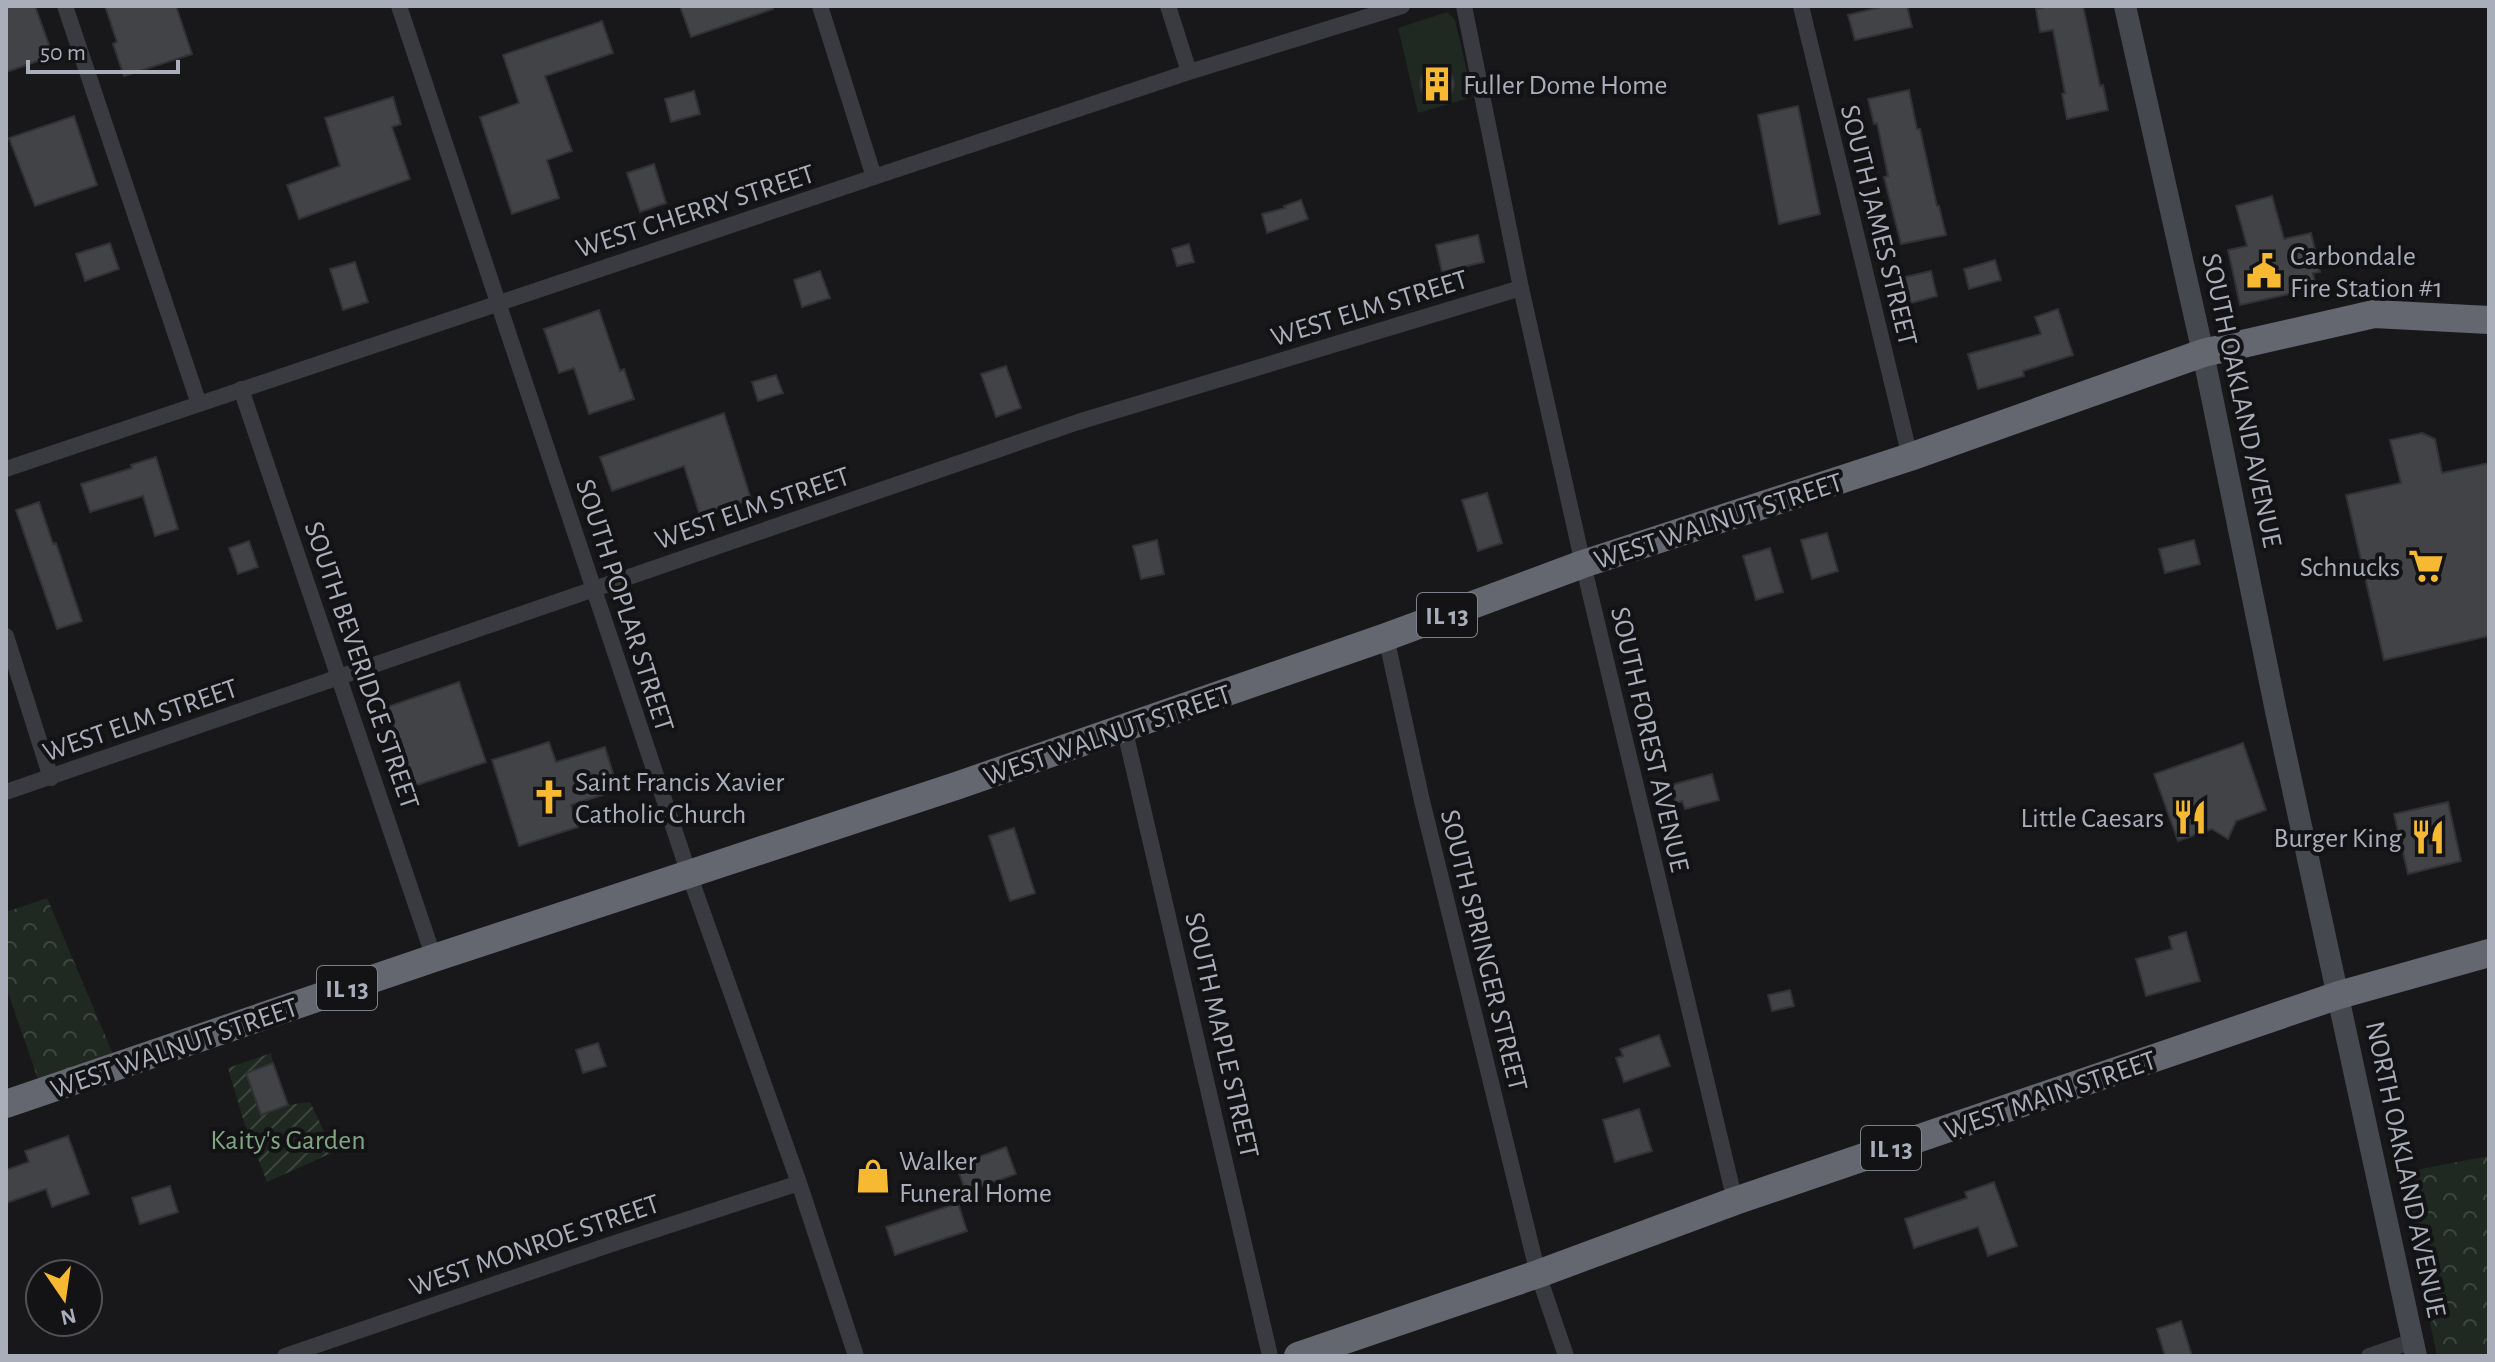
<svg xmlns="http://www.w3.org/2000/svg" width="2495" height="1362" font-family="'Alegreya Sans',sans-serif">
	<defs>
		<pattern id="forest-crowns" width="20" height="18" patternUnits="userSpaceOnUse" patternTransform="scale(2)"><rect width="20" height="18" fill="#1f2821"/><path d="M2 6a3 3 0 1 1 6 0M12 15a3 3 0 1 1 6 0" fill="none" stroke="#3d453f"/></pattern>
		<pattern id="garden-furrows" width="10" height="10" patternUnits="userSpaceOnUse" patternTransform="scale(2)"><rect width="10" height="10" fill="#1f2821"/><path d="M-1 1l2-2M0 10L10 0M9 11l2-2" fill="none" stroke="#3d453f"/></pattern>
	</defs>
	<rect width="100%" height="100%" fill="#18181a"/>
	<path fill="#1f2821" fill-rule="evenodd" d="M1447,12l8,8 18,77 -55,16 -20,-85zM1436,67l14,5 4,11 -3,11 -13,7 -11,-4 -7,-12 4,-12z"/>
	<path fill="url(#forest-crowns)" d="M47,898l66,156 -75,25 -32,-92v-75z
		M2489,1156v200h-52l-38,-183z"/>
	<path fill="url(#garden-furrows)" d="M271,1053l2,10 -11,52 26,-10 22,-3 24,50 -67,30 -24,-63 -15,-51z"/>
	<path fill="#424347" stroke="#323236" stroke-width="2" d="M6,6h29l18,50 -47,16z
		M105,6h71l16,48 -68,22 -11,-32 4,-2z
		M680,6h93v3l-82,28z
		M1885,6h22l5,21 -57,13 -7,-25z
		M2049,6h34l17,80 3,-1 5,25 -41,9 -5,-25 3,-1 -12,-63 -13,2 -4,-23z
		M602,21l11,32 -68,23 27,75 -25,9 12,38 -47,16 -32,-97 39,-14 -16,-48z
		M1420 84a17 17 0 1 1 34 0a17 17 0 1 1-34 0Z
		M1909,90l8,39h3l17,77h2l7,29 -45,9 -17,-67 4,-1 -11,-53 -3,1 -6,-25z
		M694,91l6,23 -29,8 -6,-23z
		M393,97l8,27 -9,3 18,52 -111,40 -12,-34 53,-19 -15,-48z
		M1798,106l22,108 -41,10 -21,-109z
		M74,116l23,69 -62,21 -26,-68z
		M654,164l12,39 -26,9 -13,-39z
		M2272,196l12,43 27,-6 9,39 -7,1 3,15 -76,17 -12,-55 19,-4 -11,-40z
		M1301,200l7,19 -41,14 -5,-19 23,-6 -1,-2z
		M1478,235l6,27 -42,10 -6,-27z
		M110,243l9,26 -34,12 -9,-27z
		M1189,244l5,18 -17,4 -5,-17z
		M1995,260l6,20 -32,9 -5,-20z
		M355,262l13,40 -25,8 -13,-41z
		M820,271l10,27 -28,9 -8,-27z
		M1931,271l6,25 -26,7 -6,-26z
		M2058,309l15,46 -50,16 1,5 -46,13 -10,-35 73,-20 -6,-17z
		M599,310l21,61 4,-2 10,30 -45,15 -15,-46 -15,5 -15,-44z
		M1006,366l15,42 -25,9 -15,-43z
		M776,375l7,18 -25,8 -6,-19z
		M724,413l27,86 -51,17 -16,-50 -72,25 -12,-34z
		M2422,433l13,6 7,34 47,-10v173l-105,24 -38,-165 55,-12 -11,-43z
		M156,457l22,72 -23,7 -12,-40 -53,16 -9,-28 51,-16 -1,-3z
		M1487,493l15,50 -24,8 -16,-51z
		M39,502l14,42 3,-1 26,78 -25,8 -41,-119z
		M1827,533l11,38 -26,8 -11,-39z
		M1157,540l7,34 -23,5 -8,-33z
		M2194,540l6,24 -35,9 -6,-24z
		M249,541l9,26 -20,7 -9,-26z
		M1770,548l13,44 -27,8 -13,-44z
		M459,682l27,80 -72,24 -27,-79z
		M549,742l7,20 49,-15 13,43 -47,15 7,22 -59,19 -27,-86z
		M2243,743l23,67 -30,11 -8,18 -16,-10 -34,12 -24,-67z
		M1712,774l7,26 -34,9 -3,-8 -6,2 -5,-18z
		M2448,802l13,59 -53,13 -14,-60z
		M1014,828l21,65 -25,8 -21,-65z
		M2186,932l14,49 -54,15 -10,-37 36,-10 -3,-12z
		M1790,990l4,16 -22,5 -4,-16z
		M1659,1035l11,31 -46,16 -8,-24 7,-2 -3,-7z
		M598,1043l8,23 -23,7 -7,-23z
		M273,1063l15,42 -27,10 -15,-42z
		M1639,1109l13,42 -37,11 -12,-42z
		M68,1136l21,58 -37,13 -6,-18 -40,14v-33l23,-8 -4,-11z
		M1006,1147l10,27 -50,18 -10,-27z
		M1994,1182l23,64 -29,10 -10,-29 -64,21 -9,-29 62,-21 -2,-6z
		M170,1186l8,26 -38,12 -8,-26z
		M958,1203l9,28 -72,24 -9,-28z
		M2181,1321l11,35h-27l-8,-27z"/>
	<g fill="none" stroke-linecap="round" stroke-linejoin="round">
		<path stroke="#3a3b41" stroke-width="16" d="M65,6l134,398
			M399,6l290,868 110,309 57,173
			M820,6l54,171
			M1168,6l21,66
			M1464,6l57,282 62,276 152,637
			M1801,6l109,451
			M241,389l193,569
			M6,469l868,-292 315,-105 213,-66
			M6,636l45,142
			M1386,637l36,164 116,473 28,82
			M1124,727l146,629
			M6,792l1072,-370 443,-134
			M285,1356l324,-111 190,-62
			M2369,1356l44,-15"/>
		<path stroke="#46484f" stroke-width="22" d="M2125,6l78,347 73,358 140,645"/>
		<path stroke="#646770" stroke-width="28" d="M6,1104l428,-146 522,-172 430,-149 197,-73 327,-107 293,-104 171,-39 115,6
			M1298,1356l240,-82 197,-73 604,-206 150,-42"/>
	</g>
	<defs>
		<g id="building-bare" transform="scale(2.76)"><path d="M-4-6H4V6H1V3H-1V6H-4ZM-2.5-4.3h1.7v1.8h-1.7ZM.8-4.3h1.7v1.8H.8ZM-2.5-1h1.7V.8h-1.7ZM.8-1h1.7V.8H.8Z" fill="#f7b932" stroke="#131315" stroke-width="2.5" paint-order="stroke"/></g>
		<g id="civic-bare" transform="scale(2.76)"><path d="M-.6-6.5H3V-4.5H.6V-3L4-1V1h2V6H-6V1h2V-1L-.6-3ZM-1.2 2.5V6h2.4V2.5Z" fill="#f7b932" stroke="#131315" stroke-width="2.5" paint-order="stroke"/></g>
		<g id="supermarket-bare" transform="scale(2.76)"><path d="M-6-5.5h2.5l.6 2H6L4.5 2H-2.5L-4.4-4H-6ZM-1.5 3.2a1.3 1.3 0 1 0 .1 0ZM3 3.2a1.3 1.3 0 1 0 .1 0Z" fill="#f7b932" stroke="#131315" stroke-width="2.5" paint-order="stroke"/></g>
		<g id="church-bare" transform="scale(2.76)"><path d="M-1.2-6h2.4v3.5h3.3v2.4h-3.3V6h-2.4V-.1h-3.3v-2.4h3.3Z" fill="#f7b932" stroke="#131315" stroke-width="2.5" paint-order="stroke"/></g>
		<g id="restaurant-bare" transform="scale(2.76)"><path d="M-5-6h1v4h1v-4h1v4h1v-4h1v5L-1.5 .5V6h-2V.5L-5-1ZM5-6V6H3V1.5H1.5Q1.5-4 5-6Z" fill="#f7b932" stroke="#131315" stroke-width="2.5" paint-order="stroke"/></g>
		<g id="shop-bare" transform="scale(2.76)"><path d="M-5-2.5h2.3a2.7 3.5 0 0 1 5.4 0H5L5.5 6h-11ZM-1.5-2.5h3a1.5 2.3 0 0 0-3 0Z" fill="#f7b932" stroke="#131315" stroke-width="2.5" paint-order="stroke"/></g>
	</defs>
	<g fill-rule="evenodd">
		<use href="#building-bare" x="1437" y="84"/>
		<use href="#civic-bare" x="2264" y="271"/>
		<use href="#supermarket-bare" x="2426" y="566"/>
		<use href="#church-bare" x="549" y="797"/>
		<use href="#restaurant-bare" x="2190" y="817"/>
		<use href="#restaurant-bare" x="2428" y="837"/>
		<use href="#shop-bare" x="873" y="1176"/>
	</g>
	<g text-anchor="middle" stroke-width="8" stroke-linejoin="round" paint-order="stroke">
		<g fill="#131315" stroke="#7c8088" stroke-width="2">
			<rect x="1417" y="593" width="60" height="44" rx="6"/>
			<rect x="317" y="966" width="60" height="44" rx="6"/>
			<rect x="1861" y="1126" width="60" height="44" rx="6"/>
		</g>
		<g font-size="26" font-weight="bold" fill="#a9aeba">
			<text x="1447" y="624">IL 13</text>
			<text x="347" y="997">IL 13</text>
			<text x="1891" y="1157">IL 13</text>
		</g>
		<g font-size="28" fill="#a9aeba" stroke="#131315" text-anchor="start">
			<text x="1463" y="94">Fuller Dome Home</text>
			<text x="2290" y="265">Carbondale<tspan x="2290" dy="32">Fire Station #1</tspan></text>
			<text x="2400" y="576" text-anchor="end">Schnucks</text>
			<text x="575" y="791">Saint Francis Xavier<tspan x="575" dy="32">Catholic Church</tspan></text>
			<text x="2164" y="827" text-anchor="end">Little Caesars</text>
			<text x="2402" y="847" text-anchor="end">Burger King</text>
			<text x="899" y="1170">Walker<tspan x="899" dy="32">Funeral Home</tspan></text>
		</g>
		<g font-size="28" fill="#a9aeba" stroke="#131315">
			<text transform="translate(695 210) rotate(-18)" y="10">WEST CHERRY STREET</text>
			<text transform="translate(1880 225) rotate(76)" y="10">SOUTH JAMES STREET</text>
			<text transform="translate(1369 307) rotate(-17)" y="10">WEST ELM STREET</text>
			<text transform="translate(2243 400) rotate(78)" y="10">SOUTH OAKLAND AVENUE</text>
			<text transform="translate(752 507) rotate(-19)" y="10">WEST ELM STREET</text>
			<text transform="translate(1718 520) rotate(-18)" y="10">WEST WALNUT STREET</text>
			<text transform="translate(626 605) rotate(72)" y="10">SOUTH POPLAR STREET</text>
			<text transform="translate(363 665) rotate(71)" y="10">SOUTH BEVERIDGE STREET</text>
			<text transform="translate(140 719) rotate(-19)" y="10">WEST ELM STREET</text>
			<text transform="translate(1107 734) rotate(-19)" y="10">WEST WALNUT STREET</text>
			<text transform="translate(1651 739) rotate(77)" y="10">SOUTH FOREST AVENUE</text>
			<text transform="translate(1485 950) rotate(76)" y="10">SOUTH SPRINGER STREET</text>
			<text transform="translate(1223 1035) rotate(77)" y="10">SOUTH MAPLE STREET</text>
			<text transform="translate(174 1047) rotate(-19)" y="10">WEST WALNUT STREET</text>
			<text transform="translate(2050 1094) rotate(-19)" y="10">WEST MAIN STREET</text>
			<text transform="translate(2407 1169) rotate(78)" y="10">NORTH OAKLAND AVENUE</text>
			<text transform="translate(534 1244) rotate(-19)" y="10">WEST MONROE STREET</text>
		</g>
		<g font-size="28" fill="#80a583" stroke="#131315">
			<text x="288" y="1149">Kaity's Garden</text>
		</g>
	</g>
	<rect width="2495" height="1362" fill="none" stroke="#a9aeba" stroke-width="16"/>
	<g transform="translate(64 1298) rotate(167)"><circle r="38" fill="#131315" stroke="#4f5157" stroke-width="2"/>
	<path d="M0-6L14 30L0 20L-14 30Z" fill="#f7b932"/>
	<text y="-12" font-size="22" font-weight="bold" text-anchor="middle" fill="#a9aeba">N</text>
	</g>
	<path d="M28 60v12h150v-12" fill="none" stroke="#a9aeba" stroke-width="4"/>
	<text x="40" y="60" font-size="24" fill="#a9aeba" stroke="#131315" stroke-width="6" paint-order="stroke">50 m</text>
</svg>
